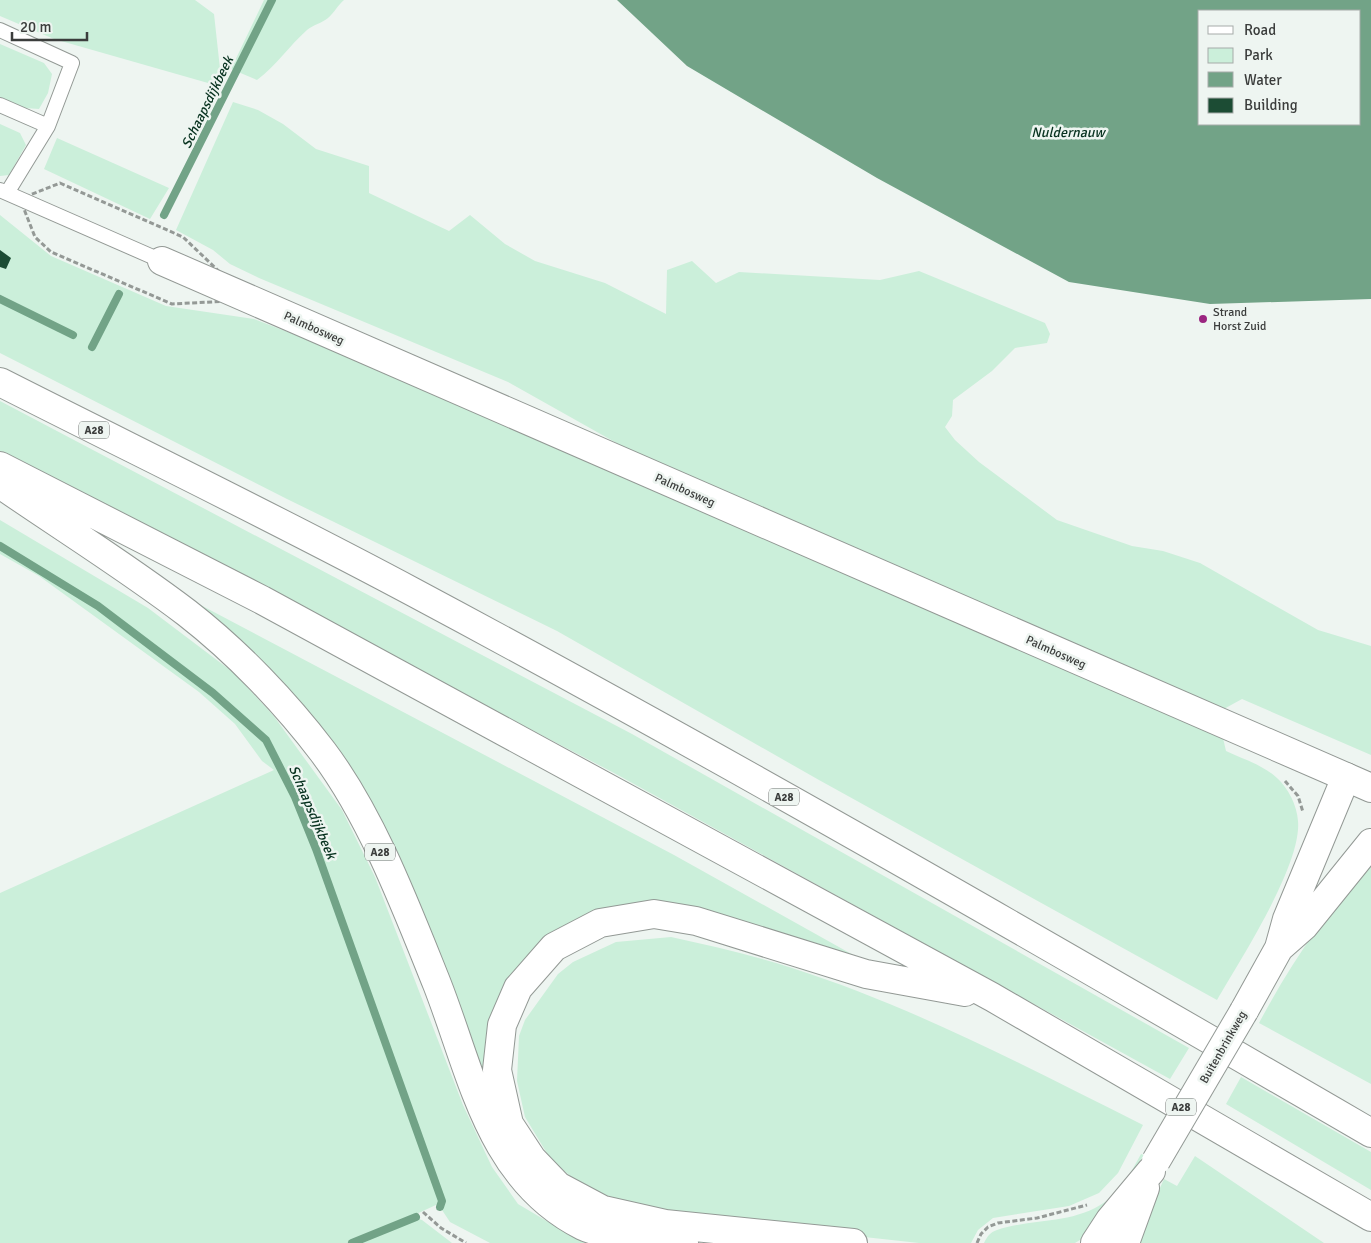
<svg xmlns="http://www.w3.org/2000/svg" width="1371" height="1243" font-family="Signika,sans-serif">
	<rect width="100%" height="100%" fill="#eef5f1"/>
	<path fill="#cbefda" d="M0,0h195l19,14 8,73 -168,-48 -54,-23z
		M264,0h80c-6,5 -10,13 -16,18 -6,5 -15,7 -21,12 -18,16 -31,36 -50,50l-26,-11z
		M0,44l44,19 8,11 -4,19 -9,16 -14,-1 -25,-11z
		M233,102l25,8 25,14 33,25 53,17v27l80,38 21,-16 35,29 30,17 70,22 61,31 1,-44 25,-9 24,22 23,-11 141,8 39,-9 126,52 5,11 -3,9 -32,5 -23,23 -39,29 -1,16 -7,11 10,13 24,22 78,58 75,26 31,5 37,12 118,67 53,16v109l-129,-56 -20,11 -222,-99 -355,-152 -137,-77 -249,-104 -29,-14 -17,-14 -37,-20z
		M0,124l20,9 6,12 -17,30 -9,1z
		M57,138l112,50 -19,31 -106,-50z
		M0,215l51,41 115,50 88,13 52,20 917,399 3,13c17,8 37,14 51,27 11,10 20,27 21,43 4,44 -58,139 -81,179l-398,-220 -262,-149 -270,-132 -287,-146z
		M0,401l632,333 557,314 -19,31 -556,-306 -614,-322z
		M0,520l148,88 86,65 39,42 69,95 33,67 88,228 29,62 26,37 32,19 56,20h-116l-40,-21 -12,-18 -28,13 12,3 30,23h-452v-350l274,-123 -12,-9 -27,-37 -36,-32 -160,-116 -39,-22z
		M157,582l517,273 215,120 -125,-48 -70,-16 -153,37 -54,144 -102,-259z
		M1371,860v224l-112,-61c31,-58 68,-113 112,-163z
		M671,937c41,9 81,18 121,31 122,39 237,100 351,157l-25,48 -19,20 -30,13 -76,12 -15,12 -7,13h-52l-119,-13 -129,-11 -84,-29 -36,-30 -26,-43 -8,-36 2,-45 6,-16 33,-46 15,-12 43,-20z
		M1241,1077l130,75v38l-145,-86z
		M1141,1154l3,1c-16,26 -42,74 -69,88h-91c3,-6 6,-11 13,-13 35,-12 75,-5 108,-28 17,-12 26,-30 36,-48z
		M1195,1156l129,87h-189l29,-64 13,7z"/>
	<path fill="#72a387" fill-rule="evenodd" d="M617,0h754v299l-161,5 -141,-22 -192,-104 -190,-112zM1200,11h160v113h-160z"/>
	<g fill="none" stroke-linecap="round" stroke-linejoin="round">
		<path stroke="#72a387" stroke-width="8" d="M164,215l108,-215
			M0,299l73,36
			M92,347l27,-53
			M0,546l98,60 115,87 53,47 29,57 21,52 126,352 -2,6
			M352,1243l64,-26"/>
	</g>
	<path fill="#1c4c34" d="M0,250l11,8 -5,11 -6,-2z"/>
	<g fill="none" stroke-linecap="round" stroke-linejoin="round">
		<g stroke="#939995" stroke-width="16">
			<path id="lane" d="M0,30l72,33 -24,63 -41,67
				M0,105l48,21
				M0,190l162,71"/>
		</g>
		<g stroke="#939995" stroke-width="30">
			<path id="street" d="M162,261l1184,516"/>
		</g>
		<g stroke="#939995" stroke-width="30">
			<path id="secondary" d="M1279,948l25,-22 67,-83
				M1244,1011l35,-63 8,-29 59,-142 25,11
				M1095,1243l15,-23 41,-49
				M1125,1243l20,-55"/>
		</g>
		<g stroke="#939995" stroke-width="30">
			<path id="highway" d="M0,382c138,70 277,137 413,210 324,173 641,357 958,541
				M0,466l262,134 730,397 379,220
				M0,484c62,43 127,83 187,129 49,38 98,89 136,139 49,65 83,155 114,232 35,89 52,195 146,242 20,10 77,14 101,17
				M853,1243l-188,-19 -62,-14 -45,-24 -26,-27 -23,-35 -12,-54 5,-45 16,-37 36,-41 46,-24 54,-9 42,7 170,53 99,18"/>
		</g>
		<path stroke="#949996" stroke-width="3" stroke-dasharray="5 2.5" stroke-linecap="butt" d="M60,183l123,54 66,63 -77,4 -121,-52 -16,-15 -15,-38z
			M1285,781l13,15 5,16
			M423,1212l18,16 25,15
			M977,1243l4,-9 7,-7 10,-4 39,-5 50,-13"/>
		<use href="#lane" stroke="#fff" stroke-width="14"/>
		<use href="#street" stroke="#fff" stroke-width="28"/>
		<use href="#secondary" stroke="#fff" stroke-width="28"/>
		<use href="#highway" stroke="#fff" stroke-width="28"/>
		<g stroke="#939995" stroke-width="30" stroke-linecap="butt">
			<path id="secondary-bridge" d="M1156,1161l88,-150"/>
		</g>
		<use href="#secondary-bridge" stroke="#fff" stroke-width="28"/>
	</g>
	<circle fill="#9b2580" stroke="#eef5f1" stroke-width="2" cx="1203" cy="319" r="5"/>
	<g text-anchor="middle" stroke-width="5" stroke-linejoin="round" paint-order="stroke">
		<g fill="#eef5f1" stroke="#717472" stroke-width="1">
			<rect x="79" y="421.5" width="30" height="17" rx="4"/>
			<rect x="769" y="788.5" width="30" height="17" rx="4"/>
			<rect x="365" y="843.5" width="30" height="17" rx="4"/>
			<rect x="1166" y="1098.5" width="30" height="17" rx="4"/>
		</g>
		<g font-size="11" font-weight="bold" fill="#3b3d3c">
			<text x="94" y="434">A28</text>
			<text x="784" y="801">A28</text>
			<text x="380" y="856">A28</text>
			<text x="1181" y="1111">A28</text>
		</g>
		<g font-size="12" fill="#3b3d3c" stroke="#eef5f1" text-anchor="start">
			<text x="1213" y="316">Strand<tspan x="1213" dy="14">Horst Zuid</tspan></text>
		</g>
		<g font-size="12" fill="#3b3d3c" stroke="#eef5f1">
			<text transform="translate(314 328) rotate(24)" y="4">Palmbosweg</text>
			<text transform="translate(685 490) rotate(24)" y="4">Palmbosweg</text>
			<text transform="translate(1056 652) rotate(24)" y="4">Palmbosweg</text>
			<text transform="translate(1223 1047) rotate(-60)" y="4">Buitenbrinkweg</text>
		</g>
		<g font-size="14" font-style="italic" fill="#07321f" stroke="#eef5f1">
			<text transform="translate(207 102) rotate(-64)" y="5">Schaapsdijkbeek</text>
			<text x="1068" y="137">Nuldernauw</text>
			<text transform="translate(313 812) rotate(67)" y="5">Schaapsdijkbeek</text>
		</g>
	</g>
	<rect x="1198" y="10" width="162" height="115" fill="#eef5f1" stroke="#a6aba9"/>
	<rect x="1208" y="26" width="25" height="8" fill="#ffffff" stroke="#a6aba9"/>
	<text x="1244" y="35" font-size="15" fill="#3b3d3c">Road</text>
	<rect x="1208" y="48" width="25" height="15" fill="#cbefda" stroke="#a6aba9"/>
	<text x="1244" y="60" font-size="15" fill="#3b3d3c">Park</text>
	<rect x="1208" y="72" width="25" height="15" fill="#72a387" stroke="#a6aba9"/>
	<text x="1244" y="85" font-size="15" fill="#3b3d3c">Water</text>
	<rect x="1208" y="98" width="25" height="15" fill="#1c4c34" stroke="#a6aba9"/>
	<text x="1244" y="110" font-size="15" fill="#3b3d3c">Building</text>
	<path d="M12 32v8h75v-8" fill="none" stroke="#3b3d3c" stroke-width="2.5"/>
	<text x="20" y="32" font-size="15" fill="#3b3d3c" stroke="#eef5f1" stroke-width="4" paint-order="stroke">20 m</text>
</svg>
